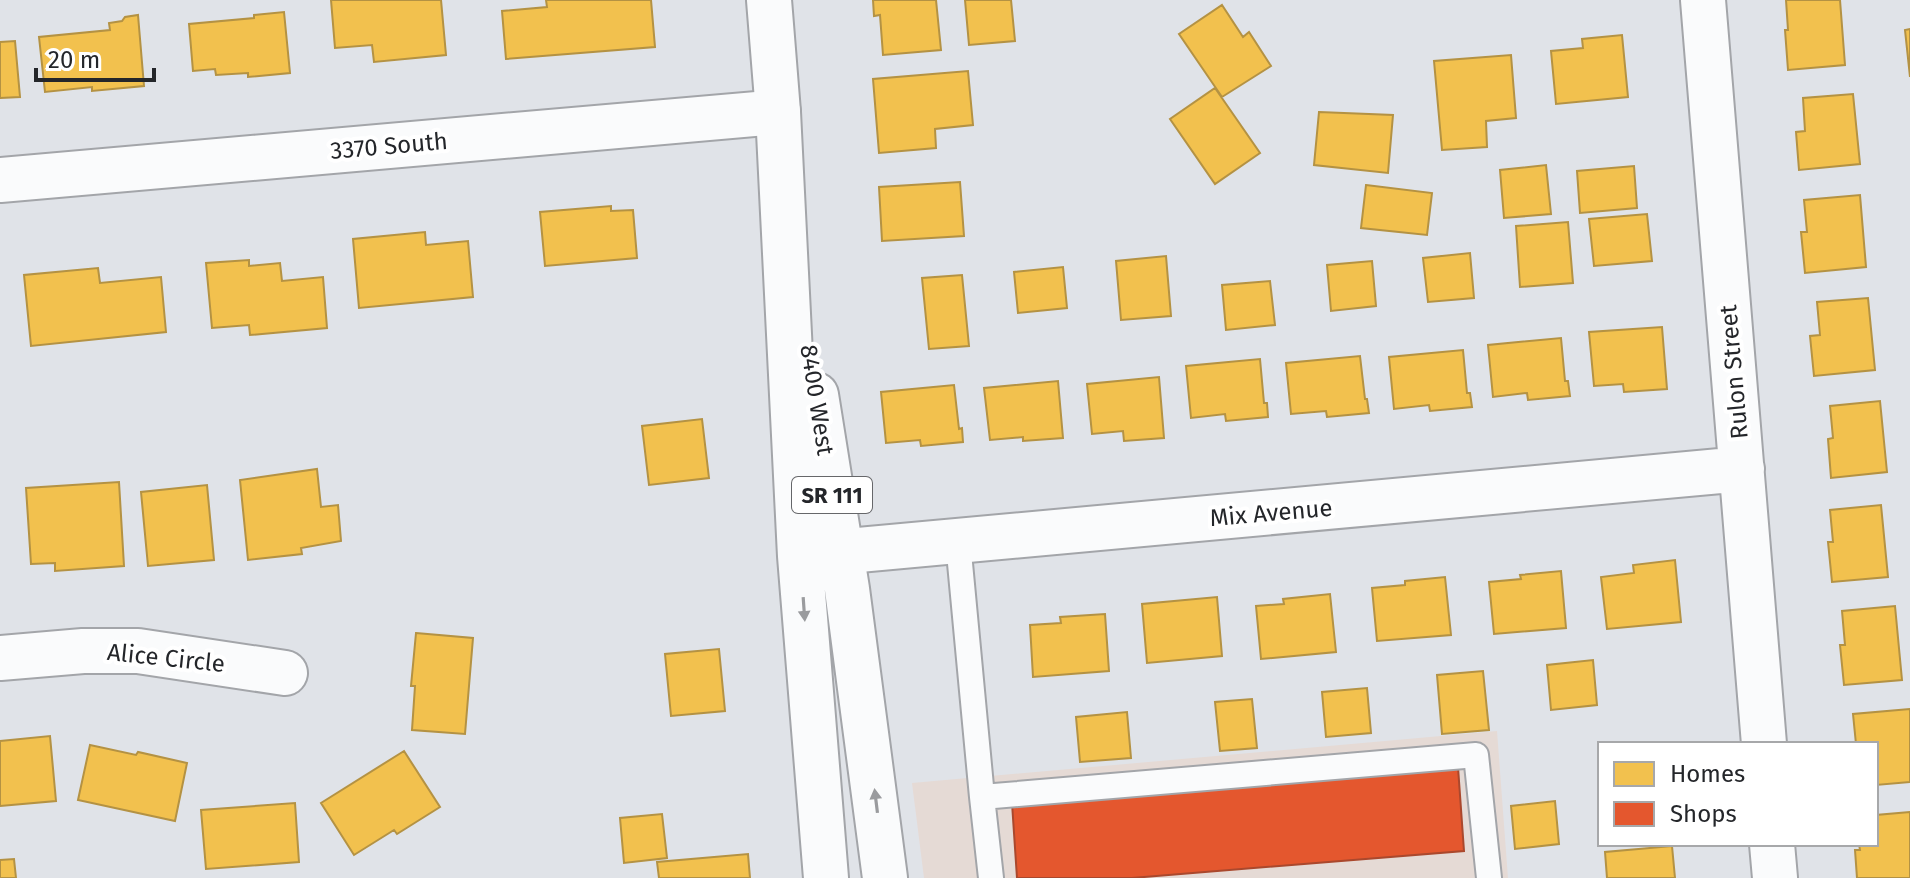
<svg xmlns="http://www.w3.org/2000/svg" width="1910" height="878" font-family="'Fira Sans',sans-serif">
	<rect width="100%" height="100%" fill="#e0e3e8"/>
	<path fill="#e5dad5" d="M1497,731l11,147h-584l-12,-95z"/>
	<path fill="#f2c14e" stroke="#b49243" stroke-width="2" d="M331,0h110l5,55 -72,7 -2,-17 -37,3z
		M546,0h105l4,47 -149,12 -4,-48 45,-4z
		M873,0h63l5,50 -58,5 -3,-40 -6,1z
		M965,0h46l4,41 -46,4z
		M1786,0h54l5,65 -57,5 -3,-40h3z
		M1222,5l21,32 6,-5 22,34 -49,31 -43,-63z
		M284,12l6,61 -42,4v-4l-32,2 -1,-6 -22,2 -4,-47 65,-6v-3z
		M138,15l6,71 -52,5v-4l-47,5 -6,-55 71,-7 -1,-7 13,-2 3,-4z
		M1910,29v48l-5,-47z
		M1622,35l6,62 -72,7 -5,-53 32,-3 -1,-9z
		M15,41l5,56 -20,1v-56z
		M1511,55l5,63 -30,3 1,26 -45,3 -8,-89z
		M968,71l5,54 -38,4 1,19 -57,5 -6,-74z
		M1215,88l45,65 -45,31 -45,-65z
		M1853,94l7,70 -61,6 -3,-38 9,-1 -2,-33z
		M1319,112l74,3 -5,58 -74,-8z
		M1546,165l5,49 -47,4 -4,-48z
		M1634,166l3,42 -57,5 -3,-42z
		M960,182l4,54 -82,5 -3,-54z
		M1366,185l66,8 -5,42 -66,-7z
		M1860,195l6,72 -61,6 -4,-41h6l-3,-32z
		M611,206v5l22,-1 4,48 -92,8 -5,-54z
		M1647,214l5,47 -58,5 -5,-47z
		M1568,222l5,61 -53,4 -4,-61z
		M425,232l1,13 42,-4 5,56 -114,11 -6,-69z
		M1470,253l4,45 -46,4 -5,-44z
		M1166,256l5,60 -50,4 -5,-59z
		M249,260v6l31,-3 2,18 41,-4 4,51 -77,7 -1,-10 -37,3 -6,-65z
		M1372,261l4,45 -45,5 -4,-46z
		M1063,267l4,41 -49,5 -4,-41z
		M98,268l2,15 61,-6 5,55 -135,14 -7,-71z
		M962,275l7,71 -40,3 -7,-71z
		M1270,281l5,44 -49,5 -4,-45z
		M1868,298l7,72 -61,6 -4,-40 10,-1 -3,-33z
		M1662,327l5,62 -43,3 -1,-8 -29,2 -5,-54z
		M1561,338l4,43h3l2,15 -42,4 -1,-7 -34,4 -5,-52z
		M1463,350l4,43h3l2,14 -42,4 -1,-6 -35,4 -5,-52z
		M1360,356l5,43h2l2,14 -42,4 -1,-6 -35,3 -5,-51z
		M1260,359l4,44h3l1,14 -42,4 -1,-7 -34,4 -5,-52z
		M1159,377l5,61 -40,3 -1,-10 -31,3 -5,-50z
		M1058,381l5,57 -40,3v-4l-33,3 -6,-52z
		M954,385l5,44 3,-1 1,14 -42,4 -1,-6 -34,3 -5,-51z
		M1880,401l7,71 -56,6 -3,-39 5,-1 -3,-32z
		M702,419l7,59 -60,7 -7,-59z
		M317,469l4,38 17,-2 3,36 -40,7 1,6 -54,6 -8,-80z
		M119,482l5,84 -69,5v-8l-24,1 -5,-76z
		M207,485l7,75 -66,6 -7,-74z
		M1881,505l7,72 -56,5 -4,-40h5l-3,-32z
		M1675,560l6,62 -74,7 -6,-52 33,-4 -1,-8z
		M1561,571l5,57 -72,6 -5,-52 32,-3 -1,-4z
		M1445,577l6,58 -74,6 -5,-53 33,-3v-4z
		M1330,594l6,58 -75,7 -5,-53 28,-2 -1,-5z
		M1217,597l5,59 -75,7 -5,-59z
		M1895,606l7,74 -58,5 -4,-40h5l-3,-34z
		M1105,614l4,57 -76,6 -3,-52 31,-2 -1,-6z
		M416,633l57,5 -8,96 -53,-4 3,-44h-4z
		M719,649l6,62 -54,5 -6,-62z
		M1593,660l4,45 -46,5 -4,-45z
		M1483,671l6,59 -47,4 -5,-59z
		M1367,688l4,45 -45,4 -4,-45z
		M1252,699l5,49 -37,3 -5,-49z
		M1910,709v73l-34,3v-41h-20l-3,-30z
		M1127,712l4,46 -51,4 -4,-45z
		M50,736l6,65 -56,5v-65z
		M90,745l46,10 2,-3 49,11 -12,58 -97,-21z
		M404,751l36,56 -43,27 -3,-4 -40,25 -33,-52z
		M1555,801l4,43 -44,5 -4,-43z
		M295,803l4,59 -93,7 -5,-59z
		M1910,812v66h-53l-2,-28h5l-1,-6h17v-29z
		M662,814l5,44 -43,5 -4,-45z
		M1672,846l3,32h-68l-2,-26z
		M748,854l2,24h-91l-2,-16z
		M14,859l2,19h-16v-18z"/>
	<path fill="#e4572e" stroke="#aa482d" stroke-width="2" d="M1458,767l6,84 -332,27h-115l-5,-75z"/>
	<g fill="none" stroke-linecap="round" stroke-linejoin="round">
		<g stroke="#a3a5a9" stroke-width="28">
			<path id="lane" d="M958,542l24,255
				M991,878l-9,-81 494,-42 13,123"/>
		</g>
		<g stroke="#a3a5a9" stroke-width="48">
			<path id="street" d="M1703,0l61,744
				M0,180l778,-68
				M804,555l938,-86
				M0,658l83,-7h55l147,22
				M1772,844l3,34"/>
		</g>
		<g stroke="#a3a5a9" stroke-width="48">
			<path id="primary" d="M769,0l9,112 22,444 26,322
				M816,395l31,194 38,289"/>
		</g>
		<use href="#lane" stroke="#fafbfc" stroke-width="24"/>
		<use href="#street" stroke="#fafbfc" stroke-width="44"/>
		<use href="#primary" stroke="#fafbfc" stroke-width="44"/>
	</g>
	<defs><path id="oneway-solid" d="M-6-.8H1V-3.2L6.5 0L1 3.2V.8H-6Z" transform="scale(2)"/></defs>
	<g fill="#9a9b9e">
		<use href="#oneway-solid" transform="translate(804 609) rotate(86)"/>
		<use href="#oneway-solid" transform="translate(876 801) rotate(-97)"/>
	</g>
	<g text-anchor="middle" stroke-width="8" stroke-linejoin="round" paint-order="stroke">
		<rect fill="#fff" stroke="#66676a" stroke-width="2" x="792" y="477" width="80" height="36" rx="6"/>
		<g font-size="22" font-weight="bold" fill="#24262a">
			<text x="832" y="503">SR 111</text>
		</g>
		<g font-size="24" fill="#24262a" stroke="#fff">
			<text transform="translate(389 146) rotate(-5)" y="8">3370 South</text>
			<text transform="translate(1734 372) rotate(-95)" y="8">Rulon Street</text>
			<text transform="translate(817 400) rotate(81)" y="8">8400 West</text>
			<text transform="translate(1271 513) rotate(-5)" y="8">Mix Avenue</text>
			<text transform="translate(166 658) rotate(6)" y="8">Alice Circle</text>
		</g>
	</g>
	<rect x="1598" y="742" width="280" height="104" fill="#ffffff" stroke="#a7a8aa" stroke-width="2"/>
	<rect x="1614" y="762" width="40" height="24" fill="#f2c14e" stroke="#a7a8aa" stroke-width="2"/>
	<text x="1670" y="782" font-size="24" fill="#24262a">Homes</text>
	<rect x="1614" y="802" width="40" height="24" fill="#e4572e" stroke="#a7a8aa" stroke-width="2"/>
	<text x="1670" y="822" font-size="24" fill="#24262a">Shops</text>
	<path d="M36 68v12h118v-12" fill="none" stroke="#24262a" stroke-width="4"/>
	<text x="48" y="68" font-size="24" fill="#24262a" stroke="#ffffff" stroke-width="6" paint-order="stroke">20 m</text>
</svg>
